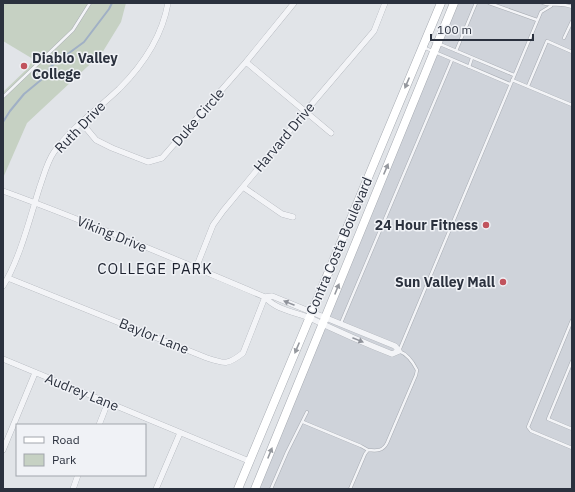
<svg xmlns="http://www.w3.org/2000/svg" width="575" height="492" font-family="'IBM Plex Sans',sans-serif">
	<rect width="100%" height="100%" fill="#e1e4e8"/>
	<path fill="#cfd3da" d="M454,3h118v486h-317z"/>
	<path fill="#c6d1c3" d="M3,3h123l-5,19 -19,31 -75,70 -24,55v-86l25,-24 5,-9 -30,-18z"/>
	<g fill="none" stroke-linecap="round" stroke-linejoin="round">
		<path stroke="#a0b0c5" stroke-width="2" d="M3,122l7,-11 14,-17 23,-19 3,-8 34,-25 25,-33 3,-6"/>
		<g stroke="#a7abb2" stroke-width="3.5">
			<path id="lane" d="M489,3l48,17
				M543,3c10,3 19,0 29,4
				M564,38l8,-17
				M428,39l86,36
				M423,47l87,37
				M456,51l20,-48
				M469,67l3,-9
				M512,80l60,25
				M528,86l19,-45 25,11
				M3,97l70,-67 17,-27
				M572,320l-44,107 3,4 41,17
				M341,323l111,-263
				M572,361l-24,58 24,10
				M303,422l58,24 7,4
				M271,489l16,-37 20,-40
				M350,489l15,-35 3,-4c9,1 15,1 19,-7l29,-68 1,-5c-4,-8 -10,-16 -18,-19l142,-339 10,-6"/>
		</g>
		<g stroke="#a7abb2" stroke-width="6">
			<path id="street" d="M246,62l85,71
				M81,122l15,18 16,8 36,14 14,-4 84,-96 48,-59
				M243,187l39,27 11,3
				M3,191c89,32 176,70 262,106 11,13 30,15 45,21 27,13 54,25 82,36l7,-3 -4,-5 -123,-50 -7,1
				M196,268l17,-43 10,-14 82,-99 69,-81 11,-28
				M8,278l199,80c18,6 21,7 36,-5l22,-56
				M3,286c17,-27 27,-69 37,-100 4,-11 7,-24 14,-34 18,-25 43,-42 65,-63 24,-24 43,-52 49,-86
				M3,359l246,102
				M99,425l9,-23
				M3,450l32,-77
				M73,489l5,-14
				M156,489l24,-56"/>
		</g>
		<g stroke="#a7abb2" stroke-width="9">
			<path id="secondary" d="M238,489l203,-486
				M255,489l199,-486"/>
		</g>
		<use href="#lane" stroke="#f3f4f7" stroke-width="2.5"/>
		<use href="#street" stroke="#f3f4f7" stroke-width="5.5"/>
		<use href="#secondary" stroke="#fff" stroke-width="8"/>
	</g>
	<defs><path id="oneway-solid" d="M-6-.8H1V-3.2L6.5 0L1 3.2V.8H-6Z"/></defs>
	<g fill="#95989e">
		<use href="#oneway-solid" transform="translate(407 83) rotate(113)"/>
		<use href="#oneway-solid" transform="translate(386 169) rotate(-67)"/>
		<use href="#oneway-solid" transform="translate(337 289) rotate(-68)"/>
		<use href="#oneway-solid" transform="translate(297 348) rotate(113)"/>
		<use href="#oneway-solid" transform="translate(270 453) rotate(-68)"/>
	</g>
	<g fill="#8f929a">
		<use href="#oneway-solid" transform="translate(289 303) rotate(-158)"/>
		<use href="#oneway-solid" transform="translate(358 340) rotate(22)"/>
	</g>
	<g fill="#c1535d" stroke="#f0f2f6" stroke-width="1.5">
		<circle cx="24" cy="66" r="4"/>
		<circle cx="486" cy="225" r="4"/>
		<circle cx="503" cy="282" r="4"/>
	</g>
	<g text-anchor="middle" stroke-width="3" stroke-linejoin="round" paint-order="stroke">
		<g font-size="14" font-weight="bold" fill="#2b313e" stroke="#f0f2f6" text-anchor="end">
			<text x="32" y="63" text-anchor="start">Diablo Valley<tspan x="32" dy="16">College</tspan></text>
			<text x="478" y="230">24 Hour Fitness</text>
			<text x="495" y="287">Sun Valley Mall</text>
		</g>
		<g font-size="14" fill="#2b313e" stroke="#f0f2f6">
			<text transform="translate(198 117) rotate(-49)" y="5">Duke Circle</text>
			<text transform="translate(80 127) rotate(-46)" y="5">Ruth Drive</text>
			<text transform="translate(284 137) rotate(-50)" y="5">Harvard Drive</text>
			<text transform="translate(112 234) rotate(22)" y="5">Viking Drive</text>
			<text transform="translate(339 246) rotate(-67)" y="5">Contra Costa Boulevard</text>
			<text transform="translate(154 336) rotate(22)" y="5">Baylor Lane</text>
			<text transform="translate(82 392) rotate(22)" y="5">Audrey Lane</text>
		</g>
		<g font-size="15" letter-spacing="1" fill="#1d222f" stroke="#f0f2f6">
			<text x="155" y="274">COLLEGE PARK</text>
		</g>
	</g>
	<rect width="575" height="492" fill="none" stroke="#2b313e" stroke-width="8"/>
	<rect x="16" y="424" width="130" height="52" fill="#f0f2f6" stroke="#a1a5ac"/>
	<rect x="24" y="437" width="20" height="6" fill="#ffffff" stroke="#a1a5ac"/>
	<text x="52" y="444" font-size="12" fill="#2b313e">Road</text>
	<rect x="24" y="454" width="20" height="12" fill="#c6d1c3" stroke="#a1a5ac"/>
	<text x="52" y="464" font-size="12" fill="#2b313e">Park</text>
	<path d="M431 34v6h102v-6" fill="none" stroke="#2b313e" stroke-width="2"/>
	<text x="437" y="34" font-size="12" fill="#2b313e" stroke="#f0f2f6" stroke-width="3" paint-order="stroke">100 m</text>
</svg>
